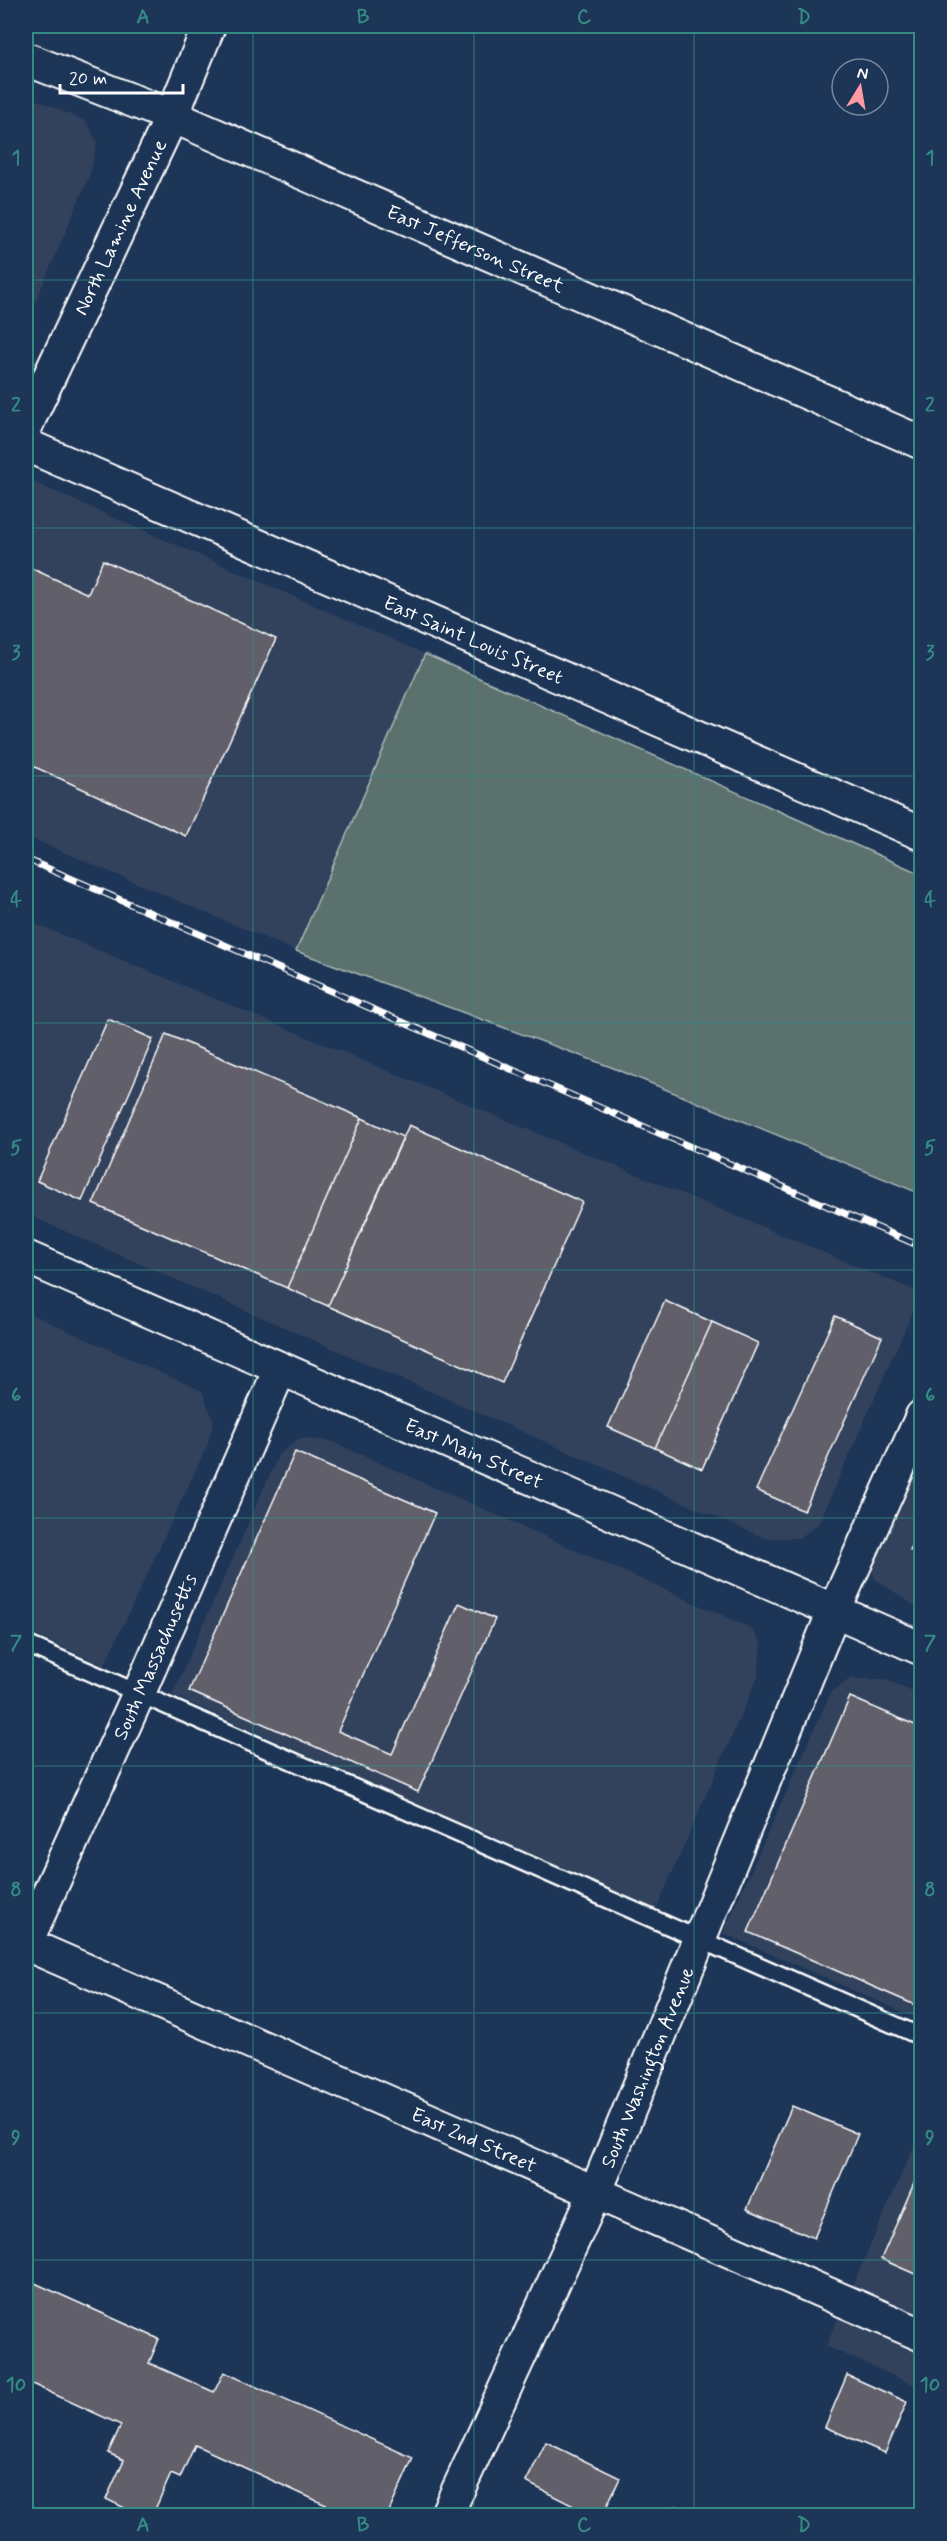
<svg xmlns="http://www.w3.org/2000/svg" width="947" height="2541" font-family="Mynerve,sans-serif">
	<rect width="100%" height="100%" fill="#1d3557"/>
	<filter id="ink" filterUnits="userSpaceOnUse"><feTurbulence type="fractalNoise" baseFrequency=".0167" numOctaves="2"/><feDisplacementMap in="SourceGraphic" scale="12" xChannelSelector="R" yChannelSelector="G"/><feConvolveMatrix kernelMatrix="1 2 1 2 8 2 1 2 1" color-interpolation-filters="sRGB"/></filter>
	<g filter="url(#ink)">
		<path fill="#31425d" d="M26,95l61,27 10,20 -7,32 -64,150z
			M26,479l399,175 -129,297 -270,-115z
			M26,920l895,373 -102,230 -19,15h-36l-738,-324z
			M26,1312l176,79 12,30 -7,25 -103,220 -78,-35z
			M921,1408v202l-46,-31 -11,-37z
			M300,1438l30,3 421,187 10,15 -3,33 -102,234 -484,-215 107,-241z
			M850,1679h33l38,15v326l-198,-87 108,-241z
			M921,2130v258l-95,-42z"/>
		<path fill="#5a716d" stroke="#acb8b6" stroke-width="1.5" d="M425,654l496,220v320l-310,-127 -315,-116z"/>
		<path fill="#605f6a" stroke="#fff" stroke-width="1.5" d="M103,560l173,79 -90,197 -160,-73v-197l62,28z
			M108,1019l45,20 -71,162 -45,-20z
			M166,1034l196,84 -75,170 -194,-84z
			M362,1118l41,19 -75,169 -41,-18z
			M409,1125l173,77 -80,181 -174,-77z
			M665,1301l47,21 -57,126 -47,-21z
			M835,1316l47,21 -78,174 -48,-21z
			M712,1322l46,21 -56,126 -47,-21z
			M295,1452l140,61 -97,218 54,23 67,-151 36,16 -77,173 -229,-101z
			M922,1523v32l-12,-5z
			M850,1697l72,31v280l-174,-76z
			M792,2106l66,28 -44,104 -67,-29z
			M922,2165v112l-41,-18z
			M26,2279l133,60 -10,24 65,29 10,-20 189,86 -26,58h-37l-155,-71 -15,33 -9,-4 -19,42h-11l-35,-17 18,-39 -16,-7 13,-28 -89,-41 -6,7z
			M847,2375l60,27 -22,51 -60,-26z
			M546,2442l74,36 -18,38h-9l-67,-34z
			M675,2506l27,7 -1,3h-28z"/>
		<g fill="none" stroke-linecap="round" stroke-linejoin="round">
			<g stroke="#fff" stroke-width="21">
				<path id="lane" d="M26,1644l896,393"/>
			</g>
			<g stroke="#fff" stroke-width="36">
				<g id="street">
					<path id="s1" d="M26,59l146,57 750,327"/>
					<path id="s2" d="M26,426l146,-310 37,-90"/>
					<path id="s3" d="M26,445l896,389"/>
					<path id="s4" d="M26,1257l896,392"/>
					<path id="s5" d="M26,1943l113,-250 141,-324"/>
					<path id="s6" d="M26,1944l896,391"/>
					<path id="s7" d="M446,2516l150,-325 238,-580 88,-195"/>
				</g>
			</g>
			<use href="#lane" stroke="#1d3557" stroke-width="16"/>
			<use href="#street" stroke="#1d3557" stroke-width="32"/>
			<g stroke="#fff" stroke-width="7">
				<path id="rail" d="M26,859l896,388"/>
			</g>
			<use href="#rail" stroke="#1d3557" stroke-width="4.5" stroke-dasharray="14" stroke-linecap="butt"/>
		</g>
	</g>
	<path fill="none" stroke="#338b84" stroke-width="1.5" stroke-opacity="0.55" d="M253,26v2490M474,26v2490M694,26v2490M26,280h896M26,528h896M26,776h896M26,1023h896M26,1270h896M26,1518h896M26,1766h896M26,2013h896M26,2260h896"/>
	<g text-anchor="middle" stroke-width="4.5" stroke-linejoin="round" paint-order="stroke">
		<g font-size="20" fill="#fff" stroke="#1d3557">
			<text dy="7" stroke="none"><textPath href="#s2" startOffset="220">North Lamine Avenue</textPath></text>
			<text dy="7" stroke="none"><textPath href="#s1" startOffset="488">East Jefferson Street</textPath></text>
			<text dy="7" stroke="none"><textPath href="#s3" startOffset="488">East Saint Louis Street</textPath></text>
			<text dy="7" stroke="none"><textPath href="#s4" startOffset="489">East Main Street</textPath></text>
			<text dy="7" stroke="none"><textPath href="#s5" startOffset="314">South Massachusetts</textPath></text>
			<text dy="7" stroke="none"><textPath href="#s7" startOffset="492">South Washington Avenue</textPath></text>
			<text dy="7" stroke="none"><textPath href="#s6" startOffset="489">East 2nd Street</textPath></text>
		</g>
	</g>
	<rect width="947" height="2541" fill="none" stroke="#1d3557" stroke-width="66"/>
	<g transform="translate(860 87) rotate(11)"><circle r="28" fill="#1d3557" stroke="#77869a" stroke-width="1.5"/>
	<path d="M0-4.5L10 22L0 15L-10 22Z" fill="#ff9aa2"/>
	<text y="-9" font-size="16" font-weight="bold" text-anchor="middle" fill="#ffffff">N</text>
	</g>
	<path d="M60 84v9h123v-9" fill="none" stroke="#ffffff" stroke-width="3"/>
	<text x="69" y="84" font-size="18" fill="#ffffff" stroke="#1d3557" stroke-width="4.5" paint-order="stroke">20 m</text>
	<rect x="33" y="33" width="881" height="2475" fill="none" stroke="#338b84" stroke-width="2"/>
	<g font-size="20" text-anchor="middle" font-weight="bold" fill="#338b84">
		<text x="143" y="23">A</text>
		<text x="363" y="23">B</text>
		<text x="584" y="23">C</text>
		<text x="804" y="23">D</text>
		<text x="16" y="164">1</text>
		<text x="930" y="164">1</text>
		<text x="16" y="411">2</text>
		<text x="930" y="411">2</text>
		<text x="16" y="659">3</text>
		<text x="930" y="659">3</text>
		<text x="16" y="906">4</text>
		<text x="930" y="906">4</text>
		<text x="16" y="1154">5</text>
		<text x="930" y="1154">5</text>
		<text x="16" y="1401">6</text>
		<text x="930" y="1401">6</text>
		<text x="16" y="1649">7</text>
		<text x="930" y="1649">7</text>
		<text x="16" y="1896">8</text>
		<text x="930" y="1896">8</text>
		<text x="16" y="2144">9</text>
		<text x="930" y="2144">9</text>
		<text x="16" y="2391">10</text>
		<text x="930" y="2391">10</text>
		<text x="143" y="2531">A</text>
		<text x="363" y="2531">B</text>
		<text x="584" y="2531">C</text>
		<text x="804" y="2531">D</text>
	</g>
</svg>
